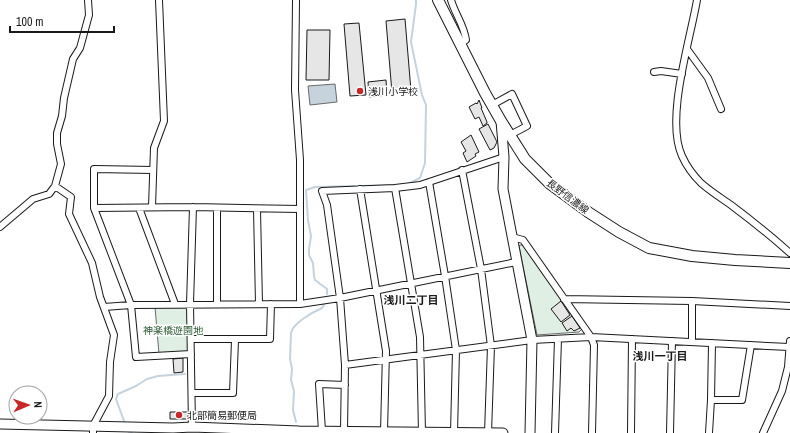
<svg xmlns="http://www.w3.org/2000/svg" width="790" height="433" font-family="'Archivo Narrow','Noto Sans JP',sans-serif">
	<rect width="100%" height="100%" fill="#fff"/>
	<path fill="#e0efe3" stroke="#6a6a6a" d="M520,245h4l58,84 -3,3 -42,3 -18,-89z
		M189,306l1,46 -31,2 -4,-47z"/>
	<path fill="#c6d2dc" stroke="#6a6a6a" d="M335,84l2,18 -27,3 -2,-19z"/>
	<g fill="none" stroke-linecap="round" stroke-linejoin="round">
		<path stroke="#c6d2dc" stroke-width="2" d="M408,184l12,-6 5,-15 1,-58 -4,-10 -11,-53 5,-38v-4
			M327,294v-5l-12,-9 -1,-4 -1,-13 -4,-8v-6l2,-13 -3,-16 -2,-30 9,-3 85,-2
			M124,421l-8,-22 2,-5 18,-8 11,-7 11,-3 27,-2
			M296,422l-3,-12 1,-19 -3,-11 1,-11 -2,-10 1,-26c2,-10 22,-21 31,-25l3,-5
			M128,430l1,2 3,1"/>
	</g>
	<path fill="#e6e6e6" stroke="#1a1a1a" d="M405,19l6,72 -19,2 -6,-72z
		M359,23l7,72 -16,1 -6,-72z
		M307,30h23l-1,50h-23z
		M386,80l1,15 -18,2 -1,-15z
		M479,100l3,8h-1l6,14v1l-4,3 -4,-9 -4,2 -6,-12 7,-4 1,1z
		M488,124l9,18 -3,6 -4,2 -11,-21z
		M471,135l8,17 -4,2 1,2 -9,6 -4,-9 3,-2 -5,-9z
		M561,301l9,14 -9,7 -10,-13z
		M572,316l8,12 -6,3 -3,-3 -4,3 -5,-8z
		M183,358v14l-9,1 -1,-14z
		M170,412h17l1,7h-18z"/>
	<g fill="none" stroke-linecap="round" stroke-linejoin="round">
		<g stroke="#1a1a1a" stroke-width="8">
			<path id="street" d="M296,0l-1,90 5,70v144
				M451,0c4,14 13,25 15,40l-6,4
				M697,0c-7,41 -32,119 -15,156 4,9 12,20 19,27 9,8 20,15 30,22 20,15 40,31 59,48
				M687,49l21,29 13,31
				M654,72l7,-1 21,3
				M492,105l20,-11 15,32 -17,9
				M462,170l19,99 10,77 -3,87
				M429,182l16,94 11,74 -2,83
				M55,186l16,11 -2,17 23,49 8,34 14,38 -4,27 -1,34 -16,30v7
				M395,188l25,149 2,96
				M360,189l26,162 -2,81
				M152,207l2,-59 10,-27 -5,-121
				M94,208v-39l59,1
				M139,208l36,96
				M257,209l2,95
				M300,209l-107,-2 -99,1 37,97 169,-1 40,-6 176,-36
				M0,227l33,-28 16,-5 6,-8 6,-22 -4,-20v-11l5,-17 2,-18 9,-39 7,-11 9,-33 -1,-15
				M512,237l11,3 68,97 3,8 -2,88
				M564,299l128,2 98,5
				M217,304v-96
				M104,307l27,-2 5,52 55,-3
				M191,339h79l1,-35
				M692,342v-41
				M345,365l187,-25 59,-3 198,10
				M192,393h41l2,-53
				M711,400l1,-57
				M192,427l-2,-123 3,-97
				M322,431l-3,-47 26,1
				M344,431l1,-66 -5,-67 -13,-93 -5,-14 73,-3 25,-3 84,-28
				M555,433l3,-94
				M631,433l1,-94
				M670,433l2,-92
				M709,433l2,-33h31l9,-55
				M763,433l19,-42 6,-24 2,-26"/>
		</g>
		<g stroke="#1a1a1a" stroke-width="11">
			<path id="secondary" d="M501,121l3,36 -1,32 29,151 -2,93
				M0,424l173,4 19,-1 107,4 204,2"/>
		</g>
		<g stroke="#1a1a1a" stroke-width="12">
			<path id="primary" d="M438,0l47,93 16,28 24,38 25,25 38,28 31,20 30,16 43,8 43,4 55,3"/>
		</g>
		<use href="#street" stroke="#fff" stroke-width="6"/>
		<use href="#secondary" stroke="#fff" stroke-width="9"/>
		<use href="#primary" stroke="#fff" stroke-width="10"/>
	</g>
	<g fill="#c62828" stroke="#fff" stroke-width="1.5">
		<circle cx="360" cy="91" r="4"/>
		<circle cx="179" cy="415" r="4"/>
	</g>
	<g text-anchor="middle" stroke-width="3" stroke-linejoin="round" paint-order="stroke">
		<g font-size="10" fill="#1a1a1a" stroke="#fff" text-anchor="start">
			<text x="368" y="95">浅川小学校</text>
			<text x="187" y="419">北部簡易郵便局</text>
		</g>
		<g font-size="10" fill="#1a1a1a" stroke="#fff">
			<text transform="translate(568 196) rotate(37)" y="4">長野信濃線</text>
		</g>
		<g font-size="10" fill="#2b5a34" stroke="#fff">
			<text x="173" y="334">神楽橋遊園地</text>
		</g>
		<g font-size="11" font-weight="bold" fill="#1a1a1a" stroke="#fff">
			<text x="411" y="304">浅川二丁目</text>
			<text x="660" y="360">浅川一丁目</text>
		</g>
	</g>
	<g transform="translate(28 405) rotate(88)"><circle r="19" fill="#ffffff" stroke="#a3a3a3"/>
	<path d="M0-3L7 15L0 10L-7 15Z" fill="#c62828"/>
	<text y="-6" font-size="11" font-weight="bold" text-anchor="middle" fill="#1a1a1a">N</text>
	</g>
	<path d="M10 26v6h104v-6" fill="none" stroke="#1a1a1a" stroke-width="2"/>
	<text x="16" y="26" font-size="12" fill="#1a1a1a" stroke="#ffffff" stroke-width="3" paint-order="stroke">100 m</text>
</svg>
